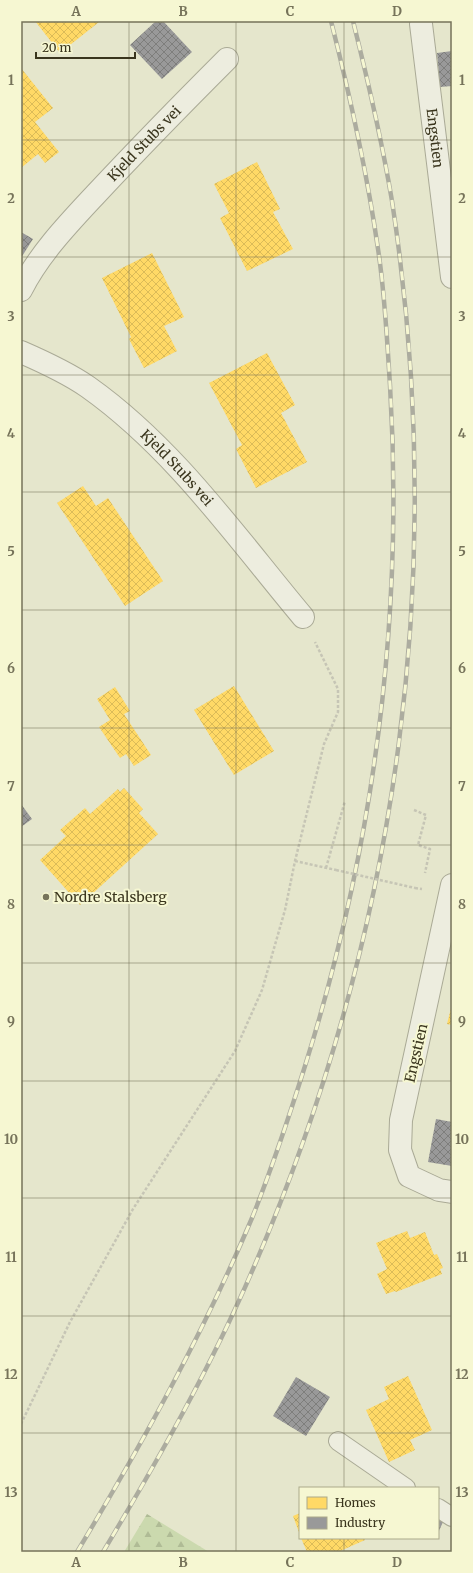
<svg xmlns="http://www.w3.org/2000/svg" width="473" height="1573" font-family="Merriweather,serif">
	<defs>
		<pattern id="forest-firs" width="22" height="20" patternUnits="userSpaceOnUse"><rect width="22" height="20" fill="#cbd9ae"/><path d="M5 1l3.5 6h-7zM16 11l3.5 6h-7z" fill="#afbb95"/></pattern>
		<pattern id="homes-cross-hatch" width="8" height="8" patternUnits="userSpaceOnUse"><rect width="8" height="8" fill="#ffd966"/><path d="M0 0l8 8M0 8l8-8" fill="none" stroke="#dbbb58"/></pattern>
		<pattern id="industry-cross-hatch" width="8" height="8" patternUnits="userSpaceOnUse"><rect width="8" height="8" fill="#999"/><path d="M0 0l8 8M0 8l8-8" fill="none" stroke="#7e7e7c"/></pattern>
	</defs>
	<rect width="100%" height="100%" fill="#e5e6cc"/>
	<path fill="url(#forest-firs)" d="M147,1514l62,38h-85z"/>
	<path fill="url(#homes-cross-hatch)" d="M35,21h63l1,1 -39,31z
		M21,68l32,40 -18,14 24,30 -14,11 -7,-9 -17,14z
		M257,162l23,47 -7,3 20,37 -46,22 -27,-53 9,-5 -15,-29z
		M152,253l32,64 -20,9 13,25 -33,17 -15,-29 2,-2 -29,-59z
		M267,353l28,52 -14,8 26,49 -51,26 -20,-39 6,-4 -33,-62z
		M83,486l13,20 12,-8 55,83 -38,25 -68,-103z
		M234,686l40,65 -40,24 -40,-65z
		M115,687l15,24 -6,3 27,41 -17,11 -8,-12 -6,4 -21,-31 11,-7 -13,-21z
		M124,788l19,21 -4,4 19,21 -78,71 -40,-45 26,-24 -6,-6 25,-22 5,6 28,-25 2,3z
		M451,1008h1v17l-5,-1z
		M407,1231l3,7 15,-6 9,23 3,-1 6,14 -3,1 2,5 -46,18 -1,-1 -9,3 -9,-20 10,-5 -11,-26z
		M408,1376l24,54 -22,10 5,10 -26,12 -23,-52 23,-11 -5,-12z
		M300,1513v22l-7,-19z
		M301,1538h63l1,2 -27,12h-31z"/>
	<path fill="url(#industry-cross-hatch)" d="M156,21h7l29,31 -30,27 -32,-34z
		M452,51v35l-12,1 -3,-34z
		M21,232l12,7 -12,19z
		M21,804l11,15 -11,8z
		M436,1119l16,3v44l-24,-4z
		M296,1377l34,20 -24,39 -33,-20z
		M438,1520l5,2 -5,11z"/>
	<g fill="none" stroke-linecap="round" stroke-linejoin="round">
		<g stroke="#aaaa96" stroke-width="20">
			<path id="lane" d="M338,1441l68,47
				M438,1508l14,9"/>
		</g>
		<g stroke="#aaaa96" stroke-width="24">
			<g id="street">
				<path id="s1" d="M421,24l31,253"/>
				<path id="s2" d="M21,290c18,-36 48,-67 75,-96 43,-46 87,-91 131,-135"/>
				<path id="s3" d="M21,352c23,10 47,21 67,35 86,61 148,150 215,230"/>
				<path d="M452,885l-51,235 -1,30 9,26 30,14 13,2"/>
			</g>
		</g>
		<path stroke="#c6c5b5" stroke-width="2.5" stroke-dasharray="3 2" stroke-linecap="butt" d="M414,810l12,5 -8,30 12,4 -5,24
			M295,861l41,9
			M326,868l19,-67
			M415,888l7,1
			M21,1424l49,-102 63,-113 102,-158 27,-61 23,-80 10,-49 29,-117 14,-32v-23l-23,-47"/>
		<use href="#lane" stroke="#ededdf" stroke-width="18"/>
		<use href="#street" stroke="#ededdf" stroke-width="22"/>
		<g stroke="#acac9f" stroke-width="4.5">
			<path id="rail" d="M77,1552c65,-108 126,-218 175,-334 20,-50 37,-101 53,-152 69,-220 99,-450 85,-681 -3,-45 -5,-91 -12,-136 -11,-77 -28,-153 -47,-228
				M103,1552c55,-92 108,-185 150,-283 147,-339 195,-703 139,-1068 -10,-60 -24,-120 -39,-180"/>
		</g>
		<use href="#rail" stroke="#f6f7d2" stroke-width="3" stroke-dasharray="9" stroke-linecap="butt"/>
		<path stroke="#c6c5b5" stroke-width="2.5" stroke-dasharray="3 2" stroke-linecap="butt" d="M336,870l79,18"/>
	</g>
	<path fill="none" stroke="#76735a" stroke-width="1" stroke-opacity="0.55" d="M129,21v1531M236,21v1531M344,21v1467M21,140h431M21,257h431M21,375h431M21,492h431M21,610h431M21,728h431M21,845h431M21,963h431M21,1081h431M21,1198h431M21,1316h431M21,1433h431M344,1538v14"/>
	<circle fill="#76735a" stroke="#f6f7d2" stroke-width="1.5" cx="46" cy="897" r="4"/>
	<g text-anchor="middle" stroke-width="4" stroke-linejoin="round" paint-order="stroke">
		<g font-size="14" fill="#3a351d" stroke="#f6f7d2">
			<text dy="5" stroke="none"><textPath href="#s1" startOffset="115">Engstien</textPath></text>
			<text dy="5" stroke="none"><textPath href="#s2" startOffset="192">Kjeld Stubs vei</textPath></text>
			<text dy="5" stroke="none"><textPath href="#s3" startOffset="196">Kjeld Stubs vei</textPath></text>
			<text transform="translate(416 1053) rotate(-77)" y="5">Engstien</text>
		</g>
		<g font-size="14" fill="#3a351d" stroke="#f6f7d2" text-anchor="start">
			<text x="54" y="902">Nordre Stalsberg</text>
		</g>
	</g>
	<rect width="473" height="1573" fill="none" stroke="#f6f7d2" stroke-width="44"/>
	<rect x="299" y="1487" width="140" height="52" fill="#f6f7d2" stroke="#aba98a"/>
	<rect x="307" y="1497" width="20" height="12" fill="#ffd966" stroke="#aba98a"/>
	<text x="335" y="1507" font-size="12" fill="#3a351d">Homes</text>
	<rect x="307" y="1517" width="20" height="12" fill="#999999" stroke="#aba98a"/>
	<text x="335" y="1527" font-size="12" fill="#3a351d">Industry</text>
	<path d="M36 52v6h99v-6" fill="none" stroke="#3a351d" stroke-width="2"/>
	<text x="42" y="52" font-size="12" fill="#3a351d" stroke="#f6f7d2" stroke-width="3" paint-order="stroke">20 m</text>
	<rect x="22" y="22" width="429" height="1529" fill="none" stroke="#76735a" stroke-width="1.5"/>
	<g font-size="13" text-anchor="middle" font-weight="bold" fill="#76735a">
		<text x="76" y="16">A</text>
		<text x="183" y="16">B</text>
		<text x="290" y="16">C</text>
		<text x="397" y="16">D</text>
		<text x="11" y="85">1</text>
		<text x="462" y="85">1</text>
		<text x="11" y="203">2</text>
		<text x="462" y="203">2</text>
		<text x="11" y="321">3</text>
		<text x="462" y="321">3</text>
		<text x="11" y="438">4</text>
		<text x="462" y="438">4</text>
		<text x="11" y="556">5</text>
		<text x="462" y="556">5</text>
		<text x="11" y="673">6</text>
		<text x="462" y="673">6</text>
		<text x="11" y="791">7</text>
		<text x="462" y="791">7</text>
		<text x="11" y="909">8</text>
		<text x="462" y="909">8</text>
		<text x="11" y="1026">9</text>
		<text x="462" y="1026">9</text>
		<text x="11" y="1144">10</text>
		<text x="462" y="1144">10</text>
		<text x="11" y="1262">11</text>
		<text x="462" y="1262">11</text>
		<text x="11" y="1379">12</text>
		<text x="462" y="1379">12</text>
		<text x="11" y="1497">13</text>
		<text x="462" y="1497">13</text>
		<text x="76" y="1567">A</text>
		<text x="183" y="1567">B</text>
		<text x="290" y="1567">C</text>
		<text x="397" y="1567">D</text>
	</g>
</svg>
